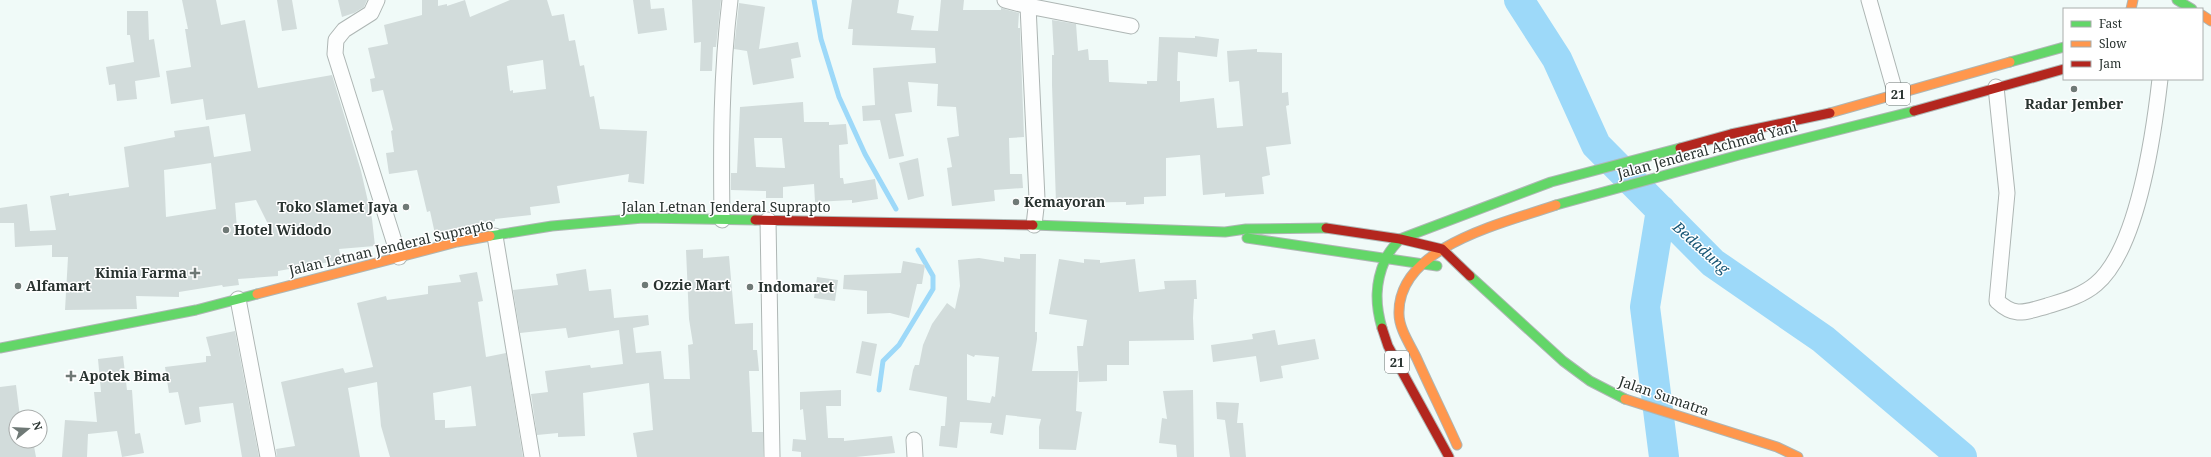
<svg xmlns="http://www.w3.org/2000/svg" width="2211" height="457" font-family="'Noto Serif',serif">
	<rect width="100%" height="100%" fill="#f0faf8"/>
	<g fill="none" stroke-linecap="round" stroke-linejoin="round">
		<path stroke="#9dd9f9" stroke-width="5" d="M814,0l7,39 18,58 26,57 31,55
			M879,390l4,-29 16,-16 34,-56v-13l-15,-26"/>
		<path stroke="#9dd9f9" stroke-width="30" d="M1519,0l38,59 39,86 117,118 110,76 139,118
			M1661,210l-16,97 19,150"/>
	</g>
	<path fill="#d2dcdb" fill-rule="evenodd" d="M182,0h34l5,25 24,-5 13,68 74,-13 29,96 11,48 3,27 -36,3 2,11 -63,11v5l-40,3 1,6 -16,2 -1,-2 -43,7v5l-43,-1 1,13 -72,1 3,-53h-16v-12l-37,2 -1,-24h-14v-15l27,-4 3,27 26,-1 -6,-34 19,-3v3l60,-9 -5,-40 51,-10 -1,-6 35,-5 5,31 37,-6 -6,-37 -39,6 -3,-21 -32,5 -5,-33 25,-4 -6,-38h3zM211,163l5,46 -50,8 -2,-47zM256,200l13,26 -32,3 -2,-26z
		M277,0h15l5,29 -15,2z
		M338,0h29l-3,7 -10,6 -12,4z
		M422,0h16v6l9,-2v2l18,-6 5,17 40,-17h37l5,16 12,-2 5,27 6,-1 5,26 4,-1 6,32 4,-1 6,33 47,2 -3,53 -16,-2 1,-8 -72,12 3,17 -30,4 1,8 -36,4v2l-60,13 -5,-23 -3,1 -10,-42 -28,4 -3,-21 8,-1 -3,-21 2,-1 -10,-40 -11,2 -2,-13 5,-1 -7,-30 20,-4 -4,-19 38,-10zM543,60l3,29 -33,4v-3l-3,1 -3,-25z
		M633,0h17l1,9 13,-1 3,22 -29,4z
		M692,0h29l-5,47h-3l-1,24h-12l1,-29 -7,1z
		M852,0h47l-2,13 17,3 -3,14 27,1 3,-31h23l-1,10h38v-2l18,5 -1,15h2l4,109 -15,1 1,36h12l1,14 -29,2 1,11 -43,5 -5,-38 5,-1 -5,-29 12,-2 -3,-29 -19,-1 1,-22 -30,-2 4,30 -17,2 9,42 -15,3 -9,-39 -17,1 -1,-15 13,-1 -2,-37 63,-5 -1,-15 -83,-3 1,-16h-5z
		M739,3l26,4 -6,42 39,-7 3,15 -10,2 3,19 -41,7 -6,-34 -13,-2z
		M127,11h21l1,29 5,-1 6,38 -25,4 2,18 -20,2 -2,-17 -6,1 -3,-18 28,-5 -4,-27h-3z
		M1052,20l24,4 2,27 10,-2 1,11h19l1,22 38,2v-3h10l2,-44 36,1v-2l24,3 -2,18 -39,-5 -1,29h3v21l34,-4 3,30 26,-2 -4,-45 -10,1 -2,-31 30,-2v3l25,1v40l6,-1 1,13 -3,1 5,38 -25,3 4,28 -8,2 2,17 -39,3v-4l-22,2 -3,-40 -34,3v38l-22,1v7l-18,1v-3l-70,1 -4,-118v-30h2z
		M803,102l1,20h25v3l17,-1 2,20 -9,1 1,33h3l1,6 31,-5 3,20 -26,4v-3l-37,2 -1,-18 -31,3v11h-17v-7l-35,-1v-17h6l3,-66zM754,138h28l3,30 -29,-1z
		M918,158l6,38 -16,4 -9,-37z
		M703,249v9l26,-2 6,68 18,-1v27h4l2,21h-10l3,61h11v25h-126l-4,-24 20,-3 -4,-47 -66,10 2,43 -27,1v-4l-21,2 -6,-41 17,-2 -3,-21 45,-6 1,3 32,-4 -4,-34 -51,8 -2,-10 -46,5 -7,-43 45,-5 -2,-11 30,-5 3,22 22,-2 3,29 34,-3 1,10 -16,3 3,25 25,-2 3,28h26l-2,-34 5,-1 -4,-25 -3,-69z
		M1020,254h16l-1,78h2v7l-5,32h46l-2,40 6,1 -6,38 -37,-1v-22l2,-8 -35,-4 -3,20 -13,-2 2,-10 -32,-1 -3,26 -18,-2 2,-20h4l2,-29 -38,-7 4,-20 2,-5h4l4,-20 9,-21 15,-21 8,6 5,-23 -2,-26 21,-2 25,4v-5l16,2zM967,354l7,3 1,-2 24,2 -4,40 -3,-1 -2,7 -23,-3z
		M1059,259l25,4v-4l16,1v3l35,-4 4,33 26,-3 -1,-8 32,-1 1,19h-3l-1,19 1,22 -65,1v24h-22v16l-28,1 -2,-36h6l4,-26 -38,-6z
		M903,261l22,4 -3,19h-5l-8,34 -19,-5 -23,1v-23l-24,-2 1,-14 57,-2z
		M477,272l6,29 -5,1 8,55 20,-4 17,104h-133l-9,-31 -4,-44 -29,6 12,69h-83l-1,-8 19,-3 -14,-64 62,-14 2,5 28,-6 -16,-64 29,-7 1,4 41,-6v-8l33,-4 -2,-7zM471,386l5,40 -31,2v-8h-10l-2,-27z
		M817,277l21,3 -3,21 -21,-3z
		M1275,330l3,15 37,-6 4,20 -38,7 2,12 -23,4 -4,-26 -43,6 -2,-17 42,-6 -1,-5z
		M235,331l24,126h-17l-9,-54 -34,4 2,15 -16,3 -7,-33 -9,1 -4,-26 41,-5v-6h5l-5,-19z
		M862,341l15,3 -6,32 -15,-3z
		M123,356l4,34h5l3,44 5,-1 4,20 -22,4 -5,-26 -29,3 -1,23h-25l3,-37 32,2 -3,-30h7l-3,-33z
		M16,385l4,32h-4v24h17l3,16h-36v-70z
		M841,390v16h-15l2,32h16v3l48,-5 3,17 -39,4h-55v-5l-9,-1 1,-12 13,1 -3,-31 -3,1v-18z
		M1193,390l1,67h-17l-1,-12 -17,-2 3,-25 5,1 -4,-28z
		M1216,402l23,1 -2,20h6l3,34h-16l-5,-37 -8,-1z"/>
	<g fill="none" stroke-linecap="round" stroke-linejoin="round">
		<g stroke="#aeb6b4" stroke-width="17">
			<path id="street" d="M377,0l-6,13 -27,17 -8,10 -1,14 64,203
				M1005,0l23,6 9,193 -3,26
				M1869,0l27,95
				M1028,6l103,20
				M1996,87l11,106 -10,108c18,17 28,11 50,5 16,-5 35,-10 49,-22 42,-35 58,-152 64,-205
				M722,220c-1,-74 -1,-147 8,-220
				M768,220l4,237
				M495,236l37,221
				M238,299l30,158
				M914,440l1,17"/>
		</g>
		<g stroke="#aeb6b4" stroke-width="11">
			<path id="fast" d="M2177,0l15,9
				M2010,62l54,-15
				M1556,205l183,-50 175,-44
				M1033,225l192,7 21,-3 80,-1
				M490,236l62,-10 91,-8 112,2
				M1247,238l190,28
				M1470,276l93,85 27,20 35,18
				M1382,328c-7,-24 -7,-45 3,-68 3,-8 10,-15 15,-21l151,-57 129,-34
				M0,348l196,-38 61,-16"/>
		</g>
		<g stroke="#aeb6b4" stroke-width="11">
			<path id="slow" d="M2131,9l2,-9
				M2202,15l9,6
				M1830,113l180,-51
				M257,294l200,-52 33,-6
				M1625,399l152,48 21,10
				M1457,445c-13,-29 -27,-57 -40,-86 -6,-13 -18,-30 -18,-45 -2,-68 106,-91 157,-109"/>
		</g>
		<g stroke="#aeb6b4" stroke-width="11">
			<path id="jam" d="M1914,111l150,-42
				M1680,148l51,-14 99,-21
				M755,220l278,5
				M1326,228l74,11 42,10 28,27
				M1382,328l6,18 61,111"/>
		</g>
		<use href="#street" stroke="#fdfefe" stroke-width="15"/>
		<use href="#fast" stroke="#63d668" stroke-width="9"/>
		<use href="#slow" stroke="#ff974d" stroke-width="9"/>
		<use href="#jam" stroke="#b3261e" stroke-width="9"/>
	</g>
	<g fill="#6f7976" stroke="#fff" stroke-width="1.5">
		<circle cx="2074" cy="89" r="4"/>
		<circle cx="1016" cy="202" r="4"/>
		<circle cx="406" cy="207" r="4"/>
		<circle cx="226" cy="230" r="4"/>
		<path d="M193 267h4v4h4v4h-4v4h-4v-4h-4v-4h4z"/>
		<circle cx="645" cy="285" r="4"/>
		<circle cx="18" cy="286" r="4"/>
		<circle cx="750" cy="287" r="4"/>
		<path d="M69 370h4v4h4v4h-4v4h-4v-4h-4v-4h4z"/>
	</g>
	<g text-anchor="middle" stroke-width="3" stroke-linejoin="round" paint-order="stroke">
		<g fill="#fff" stroke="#69706e" stroke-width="1">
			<rect x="1886" y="83" width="24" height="22" rx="3"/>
			<rect x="1385" y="351" width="24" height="22" rx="3"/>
		</g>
		<g font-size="13" font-weight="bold" fill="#293330">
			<text x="1898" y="99">21</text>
			<text x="1397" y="367">21</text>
		</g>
		<g font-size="14" font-weight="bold" fill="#293330" stroke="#fff" text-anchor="start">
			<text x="2074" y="109" text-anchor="middle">Radar Jember</text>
			<text x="1024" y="207">Kemayoran</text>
			<text x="398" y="212" text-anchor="end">Toko Slamet Jaya</text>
			<text x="234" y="235">Hotel Widodo</text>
			<text x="187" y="278" text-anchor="end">Kimia Farma</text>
			<text x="653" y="290">Ozzie Mart</text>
			<text x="26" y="291">Alfamart</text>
			<text x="758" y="292">Indomaret</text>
			<text x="79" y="381">Apotek Bima</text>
		</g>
		<g font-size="14" fill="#293330" stroke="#fff">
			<text transform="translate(1707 150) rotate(-15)" y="5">Jalan Jenderal Achmad Yani</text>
			<text x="726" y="212">Jalan Letnan Jenderal Suprapto</text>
			<text transform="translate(391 247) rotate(-13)" y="5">Jalan Letnan Jenderal Suprapto</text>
			<text transform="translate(1664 396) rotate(19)" y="5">Jalan Sumatra</text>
		</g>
		<g font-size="15" font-style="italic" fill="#185776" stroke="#fff">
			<text transform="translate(1701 248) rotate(42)" y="5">Bedadung</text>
		</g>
	</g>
	<rect x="2063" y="8" width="140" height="72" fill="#ffffff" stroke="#a9adac"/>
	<rect x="2071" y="21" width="20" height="6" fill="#63d668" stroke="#a9adac"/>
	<text x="2099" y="28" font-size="12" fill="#293330">Fast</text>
	<rect x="2071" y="41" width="20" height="6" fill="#ff974d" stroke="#a9adac"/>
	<text x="2099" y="48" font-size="12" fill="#293330">Slow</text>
	<rect x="2071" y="61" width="20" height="6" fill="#b3261e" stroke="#a9adac"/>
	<text x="2099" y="68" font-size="12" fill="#293330">Jam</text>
	<g transform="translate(28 429) rotate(72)"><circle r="19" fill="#ffffff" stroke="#a9adac"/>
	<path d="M0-3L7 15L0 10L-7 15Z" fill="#6f7976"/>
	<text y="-6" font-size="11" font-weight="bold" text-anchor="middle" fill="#293330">N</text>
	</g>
</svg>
